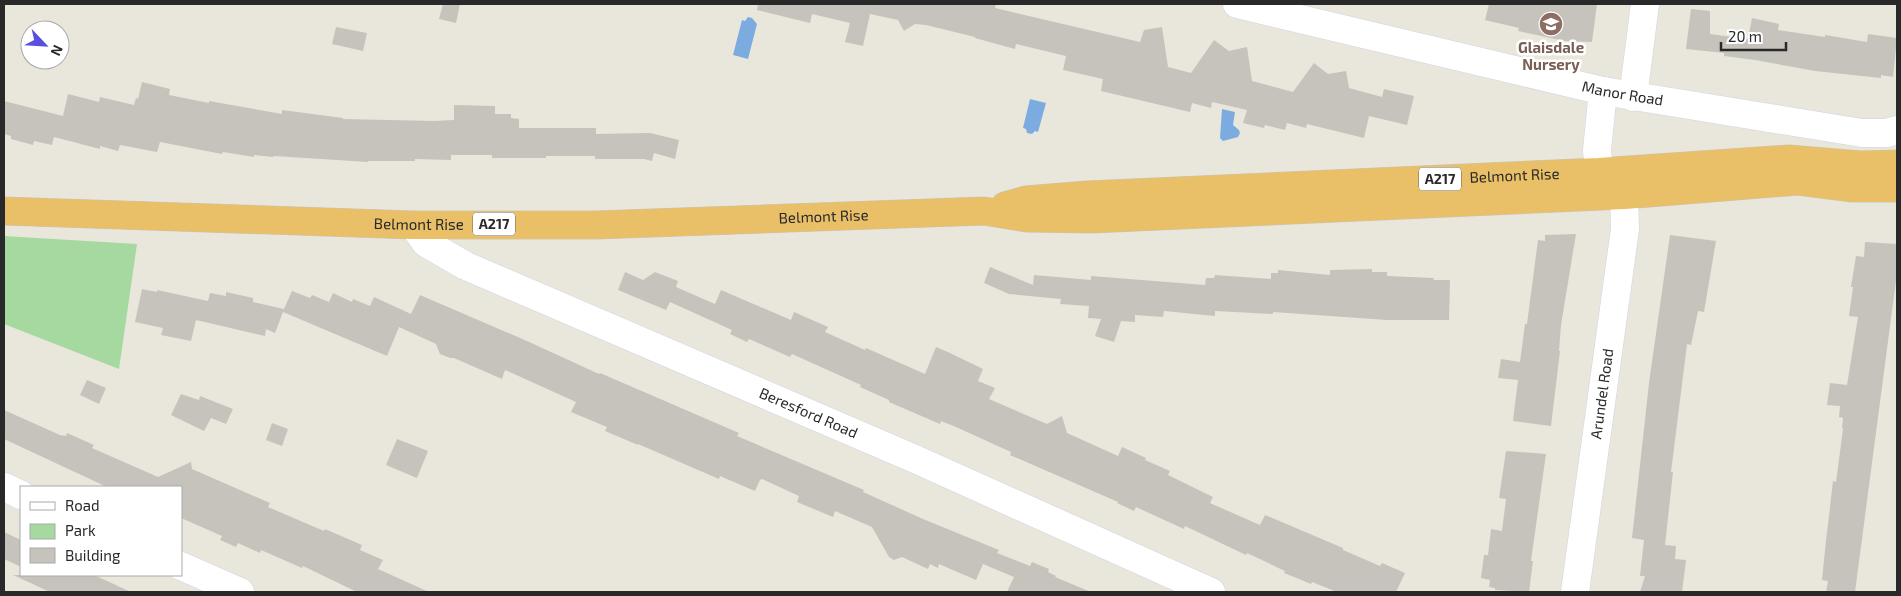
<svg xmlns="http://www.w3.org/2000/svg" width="1901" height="596" font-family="'Exo 2',sans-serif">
	<rect width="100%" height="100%" fill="#e9e7dc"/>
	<path fill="#a5d99f" d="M4,236l133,8 -18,125 -115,-45z"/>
	<path fill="#7cacdf" d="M748,17l4,1 5,6 -9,35 -15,-4 9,-35 3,1z
		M1030,99l16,4 -8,29 -3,-1 -3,3 -5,-1 -1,-4 -3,-1z
		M1222,109l13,3 -2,13 6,5 1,3 -2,4 -15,4 -3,-3z"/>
	<path fill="#c5c3bc" d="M443,4h17l-4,19 -17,-4z
		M758,4h238l-1,4 145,34 4,-12 18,-3 6,40 23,6 23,-33 15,11 18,-4 5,34 41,11 21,-29 14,11 18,-3 3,17 33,9 2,-8 30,7 -7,29 -38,-9 -5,22 -57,-14 -1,4 -19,-5 -2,7 -20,-5 -1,3 -21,-5 4,-13 -35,-8 -1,6 -19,-5 -2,9 -89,-21 2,-12 -40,-9 3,-14 -50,-12 -1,5 -40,-11v-1l-49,-12 -11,-1 -11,7 -6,-11 -28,-6 -7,32 -18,-4 5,-19 -38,-9 -2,9 -53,-13z
		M1489,4h108l-5,38 -28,-1 -46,-10 1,-3 -34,-8z
		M1691,9l19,2v23l38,5 4,-21 27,6 -1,6 47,7v-2l42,7 1,-8 29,4 -4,39 -12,-2v3l-66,-7 -60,-11 -31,-4v-3l-38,-4z
		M336,27l31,6 -4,18 -31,-7z
		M142,82l28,7 -1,6 40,8v-2l73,13v-4l61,8v1l92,2 19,-1v-15l41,1v8h16v4l8,1v9h77v6l54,-1 29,7 -4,19 -21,-6 -2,8 -8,-2h-49v-3h-49v2h-54v-3h-41v5l-36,-1v2h-47v1l-94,-6 -1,1 -19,-2v2l-31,-5 -1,2 -62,-12 -3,10 -37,-7 -2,6 -18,-5v3l-46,-12 -2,8 -18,-4 -1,4 -22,-6v-3l-7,-2v-33l59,15 5,-22 31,8 1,-5 34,8 2,-7 2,1z
		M1576,234l-15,91 -2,26h1l-9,75 -38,-5 5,-41 -20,-2 3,-19 19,3 5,-38h2l11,-84 7,1v-6z
		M1670,235l46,6 -12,71 -6,-1 -7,34 -4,-1 -16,128h2l-8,73 11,1 -1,13 11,1 -4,32h-42l5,-16h-5l4,-36 -12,-2 17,-155z
		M1865,242l32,2v29l-42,319h-29l2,-11 -6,-1 3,-30 8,-69 3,1 7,-53 -1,-1 1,-10 -4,-1 1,-11 -13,-1 3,-22 17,2 11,-68 -9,-1 4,-29h-2l5,-31 8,1z
		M990,267l43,18 1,-10 57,5v-4l114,9 1,-7h8l1,-3 56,4v-6h7v-3l52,5v-5l42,-1v3h15v4l47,2 -1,2h17l-1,40h-62l-114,-8v2l-58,-3v5l-51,-5 -1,6 -28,-2v7l-14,-1 -7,21 -19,-6 6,-17 -13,-1 1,-12 -29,-2 1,-5 -52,-5 -25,-11z
		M625,272l18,8 12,-8 23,9 -2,6 39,17 6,-14 70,30 3,-8 34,15 -3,5 40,18 1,-2 59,26 11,-27 14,6 33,16 -5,12 17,7 -6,11 58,25 15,-8 5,17 51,23 4,-9 24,11 -1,2 25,11 -2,4 45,22 -3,6 50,22 5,-10 78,33v2l37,16 2,-3 23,10 -9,19h-59l-25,-10 -1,2 -12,-5 -15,-6 1,-2 -38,-18 -1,2 -61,-29 -1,3 -48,-22 -2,4 -17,-8 1,-1 -108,-47 1,-3 -55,-25 -15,-6 -1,3 -51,-22v-2l-29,-13 1,-2 -69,-31 -2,3 -41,-18 -2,3 -17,-8 2,-4 -62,-28 -4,8 -48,-20z
		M142,289l15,3v-2l51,11 2,-8 16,3v-4l27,6v4l31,7 8,-18 18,7 2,-3 17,7 4,-9 19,9 1,-3 17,7 4,-9 37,17 9,-19 107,46 72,33 1,-1 139,60 -2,3 127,54 -1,2 60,27 76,31 -2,3 33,13 2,-4 17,7 -1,3 8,4 -1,1 36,15h-84l7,-15 -31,-13 -7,16 -37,-16 -1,4 -8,-4 -2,5 -26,-12 -8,3 -5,-3 -17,-30 -37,-16 -2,6 -36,-15 2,-6 -37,-17 -2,1 -5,11 -35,-15 -1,3 -81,-35v1l-33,-14 2,-4 -36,-15 5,-10 -71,-32 -3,9 -48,-21h-4l-10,-4 -4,-10 -37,-17 -12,29 -104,-44 -8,21 -9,-4 -1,7 -69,-16 -5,21 -30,-6 2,-7 -28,-6z
		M87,380l19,8 -7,16 -19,-9z
		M181,394l18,6 1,-4 33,13 -7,15 -15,-6 -7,13 -33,-16z
		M4,410l56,25 6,1 1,-3 27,12 -2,3 66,29 33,-15 1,7 78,34 -2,4 56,24 1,-2 37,16 -2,5 23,10 -5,9 51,23h-72l-54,-26 -1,2 -41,-18 -1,3 -22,-10 -2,4 -16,-7 2,-4 -41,-18v-31h-74l-103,-48z
		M272,423l16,6 -6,17 -16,-6z
		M397,439l31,12 -11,27 -31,-13z
		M1506,451l40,3 -15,107h2l-4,31 -34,-2v-2l-6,-1 1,-7 -9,-2 3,-23h4l3,-26 11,2 4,-32 -7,-1z
		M4,532l17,8v27l-17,-8z
		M13,575h81l37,17h-81z"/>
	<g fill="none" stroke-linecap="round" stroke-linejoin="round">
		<g stroke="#d2d2e0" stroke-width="29">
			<g id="minor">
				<path id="s1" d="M1237,4l366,87 259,42h25l10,-3"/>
				<path d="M1633,97l12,-93"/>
				<path d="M1599,172l-2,-22 6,-59"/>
				<path id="s2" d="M413,225l13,18 40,23 449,193 296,133"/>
				<path d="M4,487l17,8"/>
				<path d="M181,566l59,26"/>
				<path id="s3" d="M1575,592l50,-363 -1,-34"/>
			</g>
		</g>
		<g stroke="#c7c7c7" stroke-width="29">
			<g id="highway">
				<path id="s4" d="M1005,206l21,-6 61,-5 512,-23 190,-13 71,6 37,-1"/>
				<path id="s5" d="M4,211l409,14h183l388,-14 43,7 65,1 532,-24 174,-14 55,7h44"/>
			</g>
		</g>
		<use href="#minor" stroke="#fff" stroke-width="28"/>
		<use href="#highway" stroke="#e9bf67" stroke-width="28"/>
	</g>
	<defs>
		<g id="school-disc" transform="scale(1.25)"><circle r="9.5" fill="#8d6e63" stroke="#fff"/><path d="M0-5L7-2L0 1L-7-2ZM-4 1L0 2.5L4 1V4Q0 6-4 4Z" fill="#fff"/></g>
	</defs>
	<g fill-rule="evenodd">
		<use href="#school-disc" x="1551" y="24"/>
	</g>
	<g text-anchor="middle" stroke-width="5" stroke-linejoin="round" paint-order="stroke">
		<g fill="#fff" stroke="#696969" stroke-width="1">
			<rect x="1419" y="167.5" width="42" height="23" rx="4"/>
			<rect x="473" y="212.5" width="42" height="23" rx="4"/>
		</g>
		<g font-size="14" font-weight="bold" fill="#292929">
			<text x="1440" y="184">A217</text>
			<text x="494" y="229">A217</text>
		</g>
		<g font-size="15" font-weight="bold" fill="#785e54" stroke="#fff">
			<text x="1551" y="53">Glaisdale<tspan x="1551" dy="17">Nursery</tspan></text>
		</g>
		<g font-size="15" fill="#292929" stroke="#fff">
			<text dy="5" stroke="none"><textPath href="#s1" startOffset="396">Manor Road</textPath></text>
			<text dy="5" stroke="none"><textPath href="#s4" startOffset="511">Belmont Rise</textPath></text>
			<text dy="5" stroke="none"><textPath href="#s5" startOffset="820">Belmont Rise</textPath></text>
			<text dy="5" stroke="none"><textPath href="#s5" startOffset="415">Belmont Rise</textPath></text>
			<text dy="5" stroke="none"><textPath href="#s3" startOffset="200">Arundel Road</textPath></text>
			<text dy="5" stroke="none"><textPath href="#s2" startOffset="441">Beresford Road</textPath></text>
		</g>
	</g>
	<rect width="1901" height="596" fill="none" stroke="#292929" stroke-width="10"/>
	<rect x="20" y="486" width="162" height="90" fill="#ffffff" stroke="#a9a9a9"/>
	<rect x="30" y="502" width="25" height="8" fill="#ffffff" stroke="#a9a9a9"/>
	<text x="65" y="511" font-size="15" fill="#292929">Road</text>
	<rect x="30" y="524" width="25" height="15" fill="#a5d99f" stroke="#a9a9a9"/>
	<text x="65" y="536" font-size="15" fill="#292929">Park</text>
	<rect x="30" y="548" width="25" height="15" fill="#c5c3bc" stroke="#a9a9a9"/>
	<text x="65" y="561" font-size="15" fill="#292929">Building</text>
	<g transform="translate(45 45) rotate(115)"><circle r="24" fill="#ffffff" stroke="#a9a9a9"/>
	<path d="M0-4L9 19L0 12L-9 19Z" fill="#5950e2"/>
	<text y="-8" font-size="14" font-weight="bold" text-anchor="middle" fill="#292929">N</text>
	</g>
	<path d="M1721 42v8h65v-8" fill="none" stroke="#292929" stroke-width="2.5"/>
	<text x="1728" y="42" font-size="15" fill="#292929" stroke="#ffffff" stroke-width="4" paint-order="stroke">20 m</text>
</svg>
